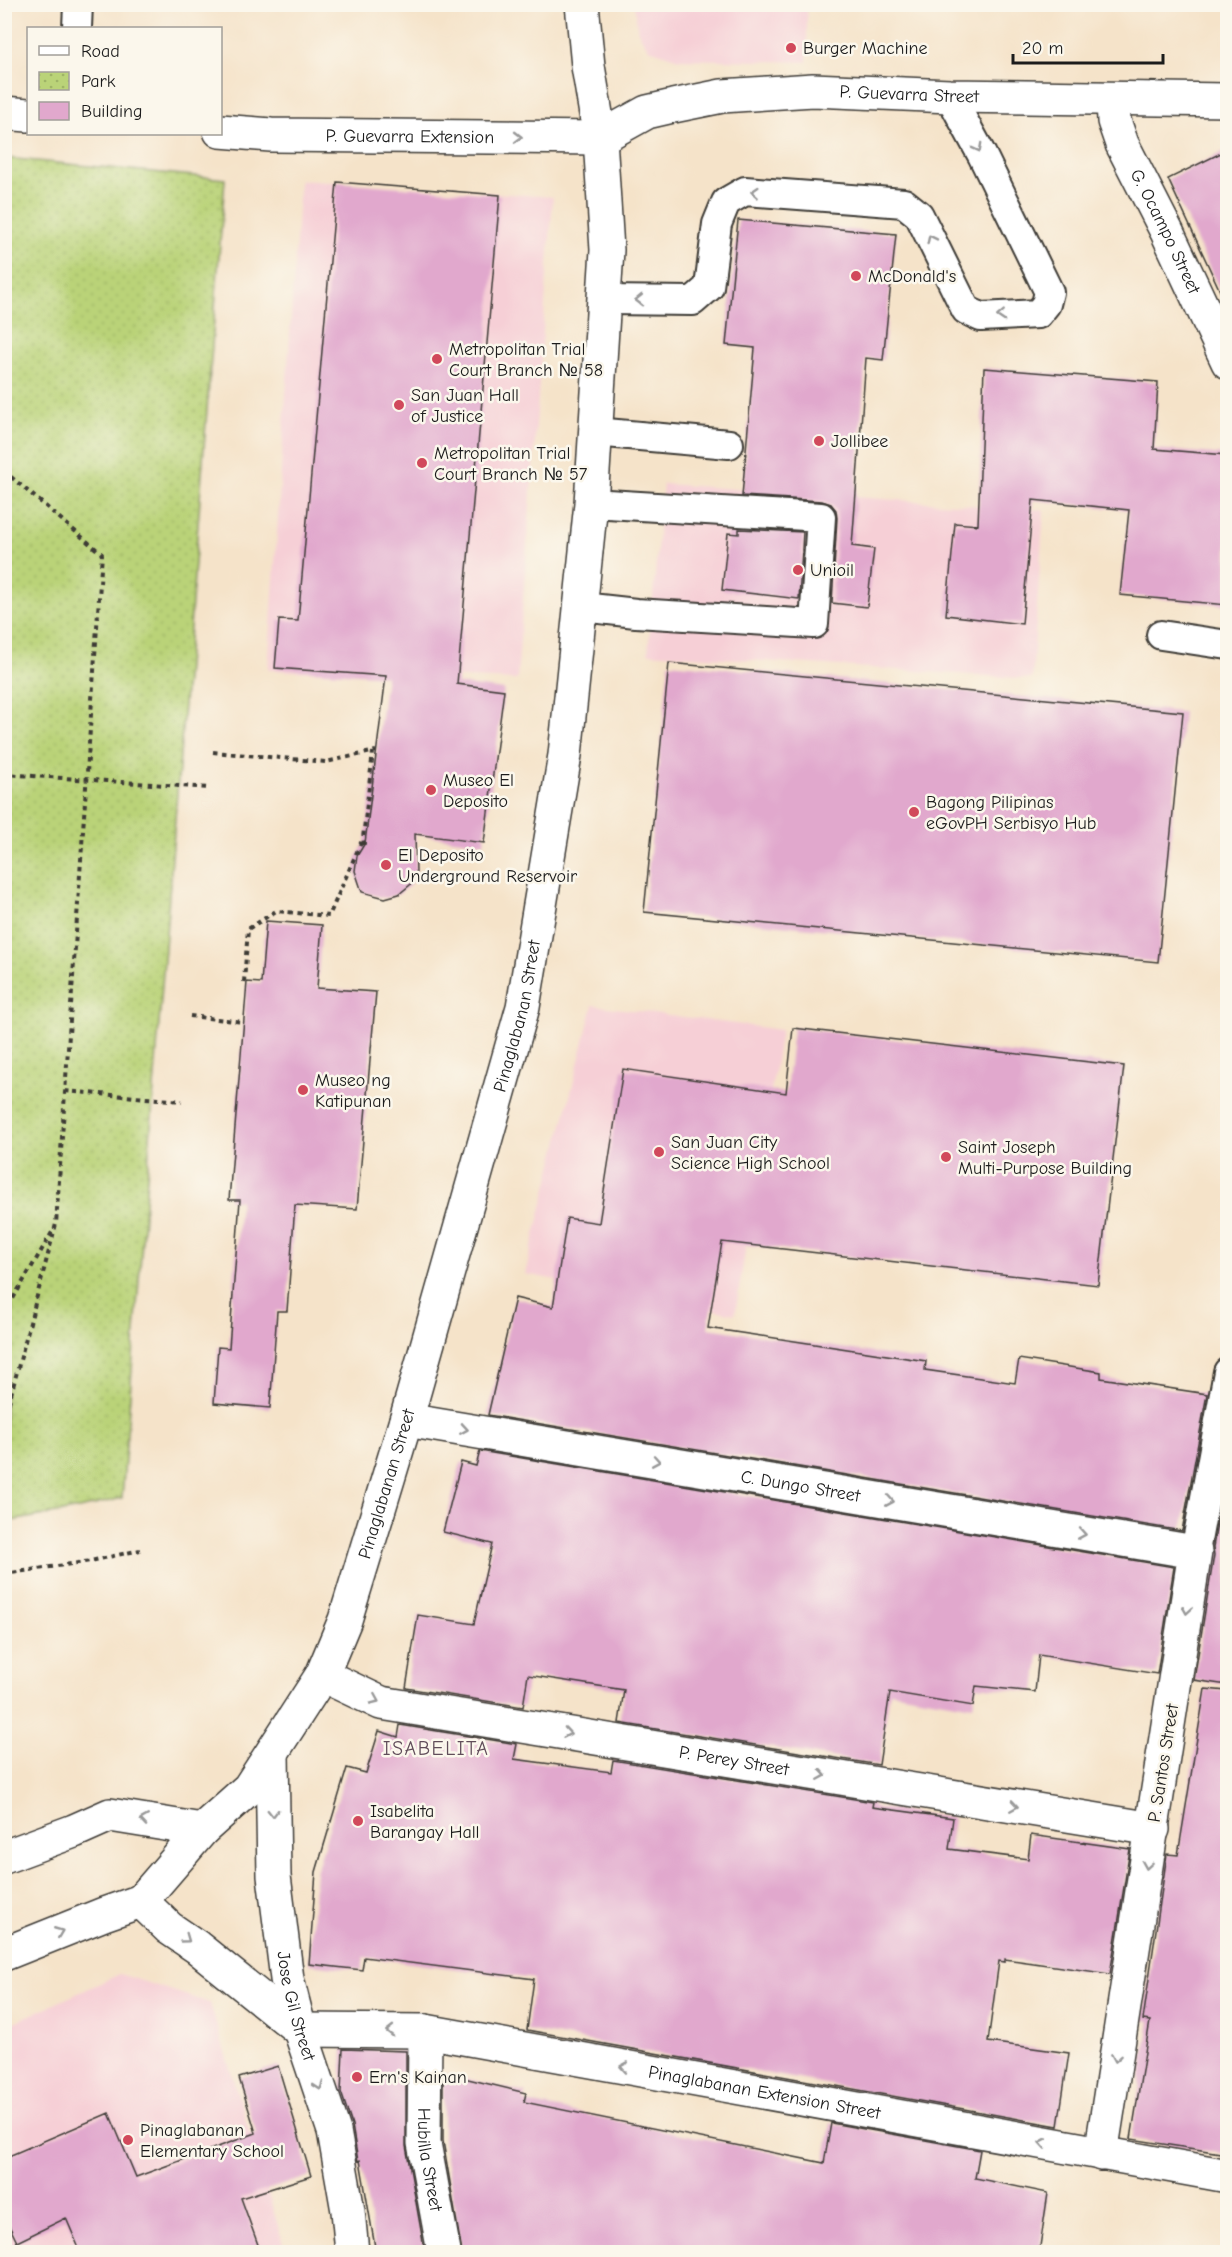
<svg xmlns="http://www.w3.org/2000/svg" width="1232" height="2257" font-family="'Comic Neue',sans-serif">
	<defs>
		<pattern id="park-dots" width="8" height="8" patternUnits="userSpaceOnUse" patternTransform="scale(1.5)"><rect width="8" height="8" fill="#bad378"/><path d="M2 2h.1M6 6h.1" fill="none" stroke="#9fb567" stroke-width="1.8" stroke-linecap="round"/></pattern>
	</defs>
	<rect width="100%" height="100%" fill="#fbf7ec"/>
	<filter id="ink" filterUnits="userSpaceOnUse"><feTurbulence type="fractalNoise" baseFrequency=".0167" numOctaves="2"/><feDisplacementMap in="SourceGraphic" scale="12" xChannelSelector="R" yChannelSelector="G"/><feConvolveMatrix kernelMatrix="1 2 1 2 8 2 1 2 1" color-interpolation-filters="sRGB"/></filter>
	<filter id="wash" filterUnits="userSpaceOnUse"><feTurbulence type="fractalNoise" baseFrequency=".008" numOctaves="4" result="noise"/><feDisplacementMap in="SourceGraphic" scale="24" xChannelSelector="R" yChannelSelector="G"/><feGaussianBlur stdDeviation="1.35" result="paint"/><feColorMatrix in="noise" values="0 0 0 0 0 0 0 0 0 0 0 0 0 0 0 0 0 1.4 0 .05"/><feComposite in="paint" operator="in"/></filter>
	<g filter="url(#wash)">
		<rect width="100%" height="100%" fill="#f5e3c9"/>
		<path fill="#f6cfd6" d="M634,5h173v57l-128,-3 -30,-10 -11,-17z
			M300,180l253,17 -36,483 -249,-10z
			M663,484l381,26 -12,169 -384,-26z
			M593,1005l188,25 -46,284 -210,-40z
			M120,1974l90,29 76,249h-281l-1,-225z"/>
		<path fill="url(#park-dots)" stroke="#6b784a" stroke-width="1.5" d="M5,158l220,21 -103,1319 -43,11 -74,13z"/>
		<g id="blocks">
			<path fill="#e1a8cd" d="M1227,150v156l-59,-127z
				M337,182l163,13 -43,489 47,6 -20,153 -69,-9 1,39 -6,12 -11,9 -14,4 -23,-6 -7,-21 2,-15 8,-13 21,-167 -111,-8 4,-48 19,1z
				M738,220l158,14 -13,126 -17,-2 -14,188 22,3 -7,58 -35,-4 5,-85 -1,-8 -5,-6 -9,-3 -80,-5 13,-148 -29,-3z
				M984,368l174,14 -4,67 73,6v150l-107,-10 9,-85 -96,-10 -11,124 -76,-9 9,-92 23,2z
				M739,529l64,3 -4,67 -77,-9 6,-57 11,1z
				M669,663l514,49 -25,250 -514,-50z
				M266,921l56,4 -5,63 59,4 -19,217 -62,-4 -8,106h-10l-7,97 -56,-5 4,-56 11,1 11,-148h-11l18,-218 14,1z
				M793,1028l331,38 -26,219 -376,-43 -14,86 218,33 -1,9 90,13 4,-24 82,13v6l106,16 -25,137 -694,-116 27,-117 38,9 14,-89 32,5 24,-154 163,24z
				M480,1451l694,116 -17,107 -118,-19 -4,37 -59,-6 -3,20 -83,-14 -11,73 -260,-42 5,-33 -96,-15 -5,32 -117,-19 12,-73 56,9 18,-80 -49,-12 18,-70 15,4z
				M1227,1466v219l-33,-5 20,-125 -1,-8z
				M1205,1689l22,2v463l-96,-15 19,-118 -7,-1 24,-166 11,1z
				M400,1725l117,19 -3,15 97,13 2,-12 260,42 -1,5 81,11 -4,31 79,10 3,-24 99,14 -20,125 -105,-15v3l-6,-1 -11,81 81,11 -11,73 -531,-96 7,-51 -170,-22 -2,13 -53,-6 7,-92 31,-104 19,5 13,-42 19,6z
				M343,2049l63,2v95l19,107h-49l-16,-93 -2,1 -6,-36 -11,-33z
				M278,2066l33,110 -70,22 20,55h-180l-15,-35 -49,24 -13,-27v-57l105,-45 27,64 120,-44 -17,-55z
				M443,2073l83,20 -2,9 300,61 7,-40 149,27 -5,28 73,15 -9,60h-577l-19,-112z"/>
		</g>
	</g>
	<g filter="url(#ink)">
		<use href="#blocks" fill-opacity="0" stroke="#3d3a36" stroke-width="1.5"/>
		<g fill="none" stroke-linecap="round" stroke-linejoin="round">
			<g stroke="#3d3a36" stroke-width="32">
				<path id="service" d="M77,28l1,-24
					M605,300l88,1 16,-14 8,-63 9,-22 19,-11 159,12 15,12 47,95 15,7 57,-3 8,-10 3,-12 -67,-137 -32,-59
					M595,432l134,12
					M582,607l54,6 178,11 7,-107 -230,-14
					M1161,635l67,10
					M1195,1552l33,-180"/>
			</g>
			<g stroke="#3d3a36" stroke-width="36">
				<g id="minor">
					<path id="s1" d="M1113,99l1,22 8,23 45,88 61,130"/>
					<path d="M4,113l24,2"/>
					<path id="s2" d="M220,131l51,4 329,3"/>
					<path id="s3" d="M406,1420l789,132 -94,602"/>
					<path id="s4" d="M322,1675l59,28 772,126"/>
					<path id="s5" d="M300,2030l125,1 803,145"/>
					<path id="s6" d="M425,2031l-1,112 20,109"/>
				</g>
			</g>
			<g stroke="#3d3a36" stroke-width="36">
				<g id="tertiary">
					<path id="s7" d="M272,1754l2,122 13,103 13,51 34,101 14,80 4,41"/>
				</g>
			</g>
			<g stroke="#3d3a36" stroke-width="36">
				<g id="secondary">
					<path id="s8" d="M600,138l47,-26 26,-6 49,-10 91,-6 137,6 278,4"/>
					<path d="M4,1857l70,-26 36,-16 92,15"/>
					<path d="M141,1901l28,27 28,19 103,83"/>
					<path id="s9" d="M4,1954l100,-40 37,-13 61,-71 47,-42 73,-113 23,-55 61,-200 117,-413 42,-252 26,-252 16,-253 -7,-112 -12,-72 -6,-62"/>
				</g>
			</g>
			<path stroke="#3d3a36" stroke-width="4" stroke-dasharray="4.5 4.5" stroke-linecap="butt" d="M4,471l98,83 -46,670 -52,197
				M213,752l113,10 50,-11
				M4,774l206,14
				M364,845l-1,-7 10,-86
				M244,982l4,-53 28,-18 53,5 34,-78
				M190,1016l54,6
				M65,1091l117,10
				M4,1314l50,-85
				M4,1574l87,-13 49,-11"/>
			<use href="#service" stroke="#fff" stroke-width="28"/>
			<use href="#minor" stroke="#fff" stroke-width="33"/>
			<use href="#tertiary" stroke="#fff" stroke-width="33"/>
			<use href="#secondary" stroke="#fff" stroke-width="33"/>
		</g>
		<defs><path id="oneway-chevron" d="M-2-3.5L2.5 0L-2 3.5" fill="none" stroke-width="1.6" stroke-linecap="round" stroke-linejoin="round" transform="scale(1.5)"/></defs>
		<g stroke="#999">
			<use href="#oneway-chevron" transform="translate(518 137)"/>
			<use href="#oneway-chevron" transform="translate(978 148) rotate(62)"/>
			<use href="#oneway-chevron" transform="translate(755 192) rotate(-176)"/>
			<use href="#oneway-chevron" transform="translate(931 239) rotate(-116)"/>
			<use href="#oneway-chevron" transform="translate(639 300) rotate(179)"/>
			<use href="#oneway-chevron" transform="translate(1001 316) rotate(177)"/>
			<use href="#oneway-chevron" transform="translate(464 1429) rotate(9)"/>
			<use href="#oneway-chevron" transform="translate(656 1461) rotate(10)"/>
			<use href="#oneway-chevron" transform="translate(890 1501) rotate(10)"/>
			<use href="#oneway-chevron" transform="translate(1082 1534) rotate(10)"/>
			<use href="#oneway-chevron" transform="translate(1187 1610) rotate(99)"/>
			<use href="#oneway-chevron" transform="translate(375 1700) rotate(23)"/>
			<use href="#oneway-chevron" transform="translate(567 1733) rotate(9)"/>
			<use href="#oneway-chevron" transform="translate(822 1775) rotate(9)"/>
			<use href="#oneway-chevron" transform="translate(1014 1806) rotate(9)"/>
			<use href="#oneway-chevron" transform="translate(273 1813) rotate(89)"/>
			<use href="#oneway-chevron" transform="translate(144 1820) rotate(-171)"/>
			<use href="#oneway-chevron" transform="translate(1147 1865) rotate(99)"/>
			<use href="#oneway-chevron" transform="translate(59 1932) rotate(-22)"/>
			<use href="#oneway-chevron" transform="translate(186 1939) rotate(36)"/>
			<use href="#oneway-chevron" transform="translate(390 2031) rotate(-180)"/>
			<use href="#oneway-chevron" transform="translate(1116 2058) rotate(99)"/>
			<use href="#oneway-chevron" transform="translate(624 2067) rotate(-170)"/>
			<use href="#oneway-chevron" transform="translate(319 2086) rotate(71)"/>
			<use href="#oneway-chevron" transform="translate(1043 2143) rotate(-170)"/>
		</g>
	</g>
	<g fill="#d1495b" stroke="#fbf7ec" stroke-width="2">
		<circle cx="791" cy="48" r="6"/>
		<circle cx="856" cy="276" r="6"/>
		<circle cx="437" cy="359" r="6"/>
		<circle cx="399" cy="405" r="6"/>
		<circle cx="819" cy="441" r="6"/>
		<circle cx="422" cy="463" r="6"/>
		<circle cx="798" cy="570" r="6"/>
		<circle cx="431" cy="790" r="6"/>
		<circle cx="914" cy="812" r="6"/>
		<circle cx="386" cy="865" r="6"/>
		<circle cx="303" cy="1090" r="6"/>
		<circle cx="659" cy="1152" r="6"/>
		<circle cx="946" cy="1157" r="6"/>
		<circle cx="358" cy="1821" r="6"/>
		<circle cx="357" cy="2077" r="6"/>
		<circle cx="128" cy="2140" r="6"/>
	</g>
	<g text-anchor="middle" stroke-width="5" stroke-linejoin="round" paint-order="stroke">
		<g font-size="18" fill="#1c1c1c" stroke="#fbf7ec" text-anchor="start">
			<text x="803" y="54">Burger Machine</text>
			<text x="868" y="282">McDonald's</text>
			<text x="449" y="355">Metropolitan Trial<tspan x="449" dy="21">Court Branch № 58</tspan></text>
			<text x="411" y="401">San Juan Hall<tspan x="411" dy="21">of Justice</tspan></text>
			<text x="831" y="447">Jollibee</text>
			<text x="434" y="459">Metropolitan Trial<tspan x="434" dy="21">Court Branch № 57</tspan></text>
			<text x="810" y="576">Unioil</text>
			<text x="443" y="786">Museo El<tspan x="443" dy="21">Deposito</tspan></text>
			<text x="926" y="808">Bagong Pilipinas<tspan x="926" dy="21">eGovPH Serbisyo Hub</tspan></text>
			<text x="398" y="861">El Deposito<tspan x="398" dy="21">Underground Reservoir</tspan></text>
			<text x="315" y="1086">Museo ng<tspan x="315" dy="21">Katipunan</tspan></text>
			<text x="671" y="1148">San Juan City<tspan x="671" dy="21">Science High School</tspan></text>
			<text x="958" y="1153">Saint Joseph<tspan x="958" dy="21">Multi-Purpose Building</tspan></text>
			<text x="370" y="1817">Isabelita<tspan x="370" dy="21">Barangay Hall</tspan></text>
			<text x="369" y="2083">Ern's Kainan</text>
			<text x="140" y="2136">Pinaglabanan<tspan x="140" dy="21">Elementary School</tspan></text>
		</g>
		<g font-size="18" fill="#1c1c1c" stroke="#fbf7ec">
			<text dy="6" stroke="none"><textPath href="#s8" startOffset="318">P. Guevarra Street</textPath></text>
			<text dy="6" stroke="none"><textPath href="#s2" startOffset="190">P. Guevarra Extension</textPath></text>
			<text dy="6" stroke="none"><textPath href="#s1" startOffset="144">G. Ocampo Street</textPath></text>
			<text dy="6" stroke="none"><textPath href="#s9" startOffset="1126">Pinaglabanan Street</textPath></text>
			<text dy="6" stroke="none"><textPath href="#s9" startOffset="640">Pinaglabanan Street</textPath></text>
			<text dy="6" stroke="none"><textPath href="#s3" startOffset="400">C. Dungo Street</textPath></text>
			<text dy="6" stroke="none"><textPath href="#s4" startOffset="423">P. Perey Street</textPath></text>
			<text transform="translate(1163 1763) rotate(-81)" y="6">P. Santos Street</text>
			<text dy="6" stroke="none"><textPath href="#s7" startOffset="254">Jose Gil Street</textPath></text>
			<text dy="6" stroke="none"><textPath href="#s5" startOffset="470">Pinaglabanan Extension Street</textPath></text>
			<text dy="6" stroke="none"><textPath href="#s6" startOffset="129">Hubilla Street</textPath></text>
		</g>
		<g font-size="20" letter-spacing="1.5" fill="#614d5a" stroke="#fbf7ec">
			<text x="436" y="1755">ISABELITA</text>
		</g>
	</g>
	<rect width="1232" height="2257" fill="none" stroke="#fbf7ec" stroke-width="24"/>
	<rect x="27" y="27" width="195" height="108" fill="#fbf7ec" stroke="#a29f99" stroke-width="1.5"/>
	<rect x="39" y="46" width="30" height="9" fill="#ffffff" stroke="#a29f99" stroke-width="1.5"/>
	<text x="81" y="57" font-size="18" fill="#1c1c1c">Road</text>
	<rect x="39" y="72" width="30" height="18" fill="url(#park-dots)" stroke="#a29f99" stroke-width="1.5"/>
	<text x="81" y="87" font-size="18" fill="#1c1c1c">Park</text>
	<rect x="39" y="102" width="30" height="18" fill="#e1a8cd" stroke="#a29f99" stroke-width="1.5"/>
	<text x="81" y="117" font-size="18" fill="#1c1c1c">Building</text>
	<path d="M1013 54v9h150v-9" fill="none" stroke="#1c1c1c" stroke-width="3"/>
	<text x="1022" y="54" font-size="18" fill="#1c1c1c" stroke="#fbf7ec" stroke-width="4.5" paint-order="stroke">20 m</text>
</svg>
